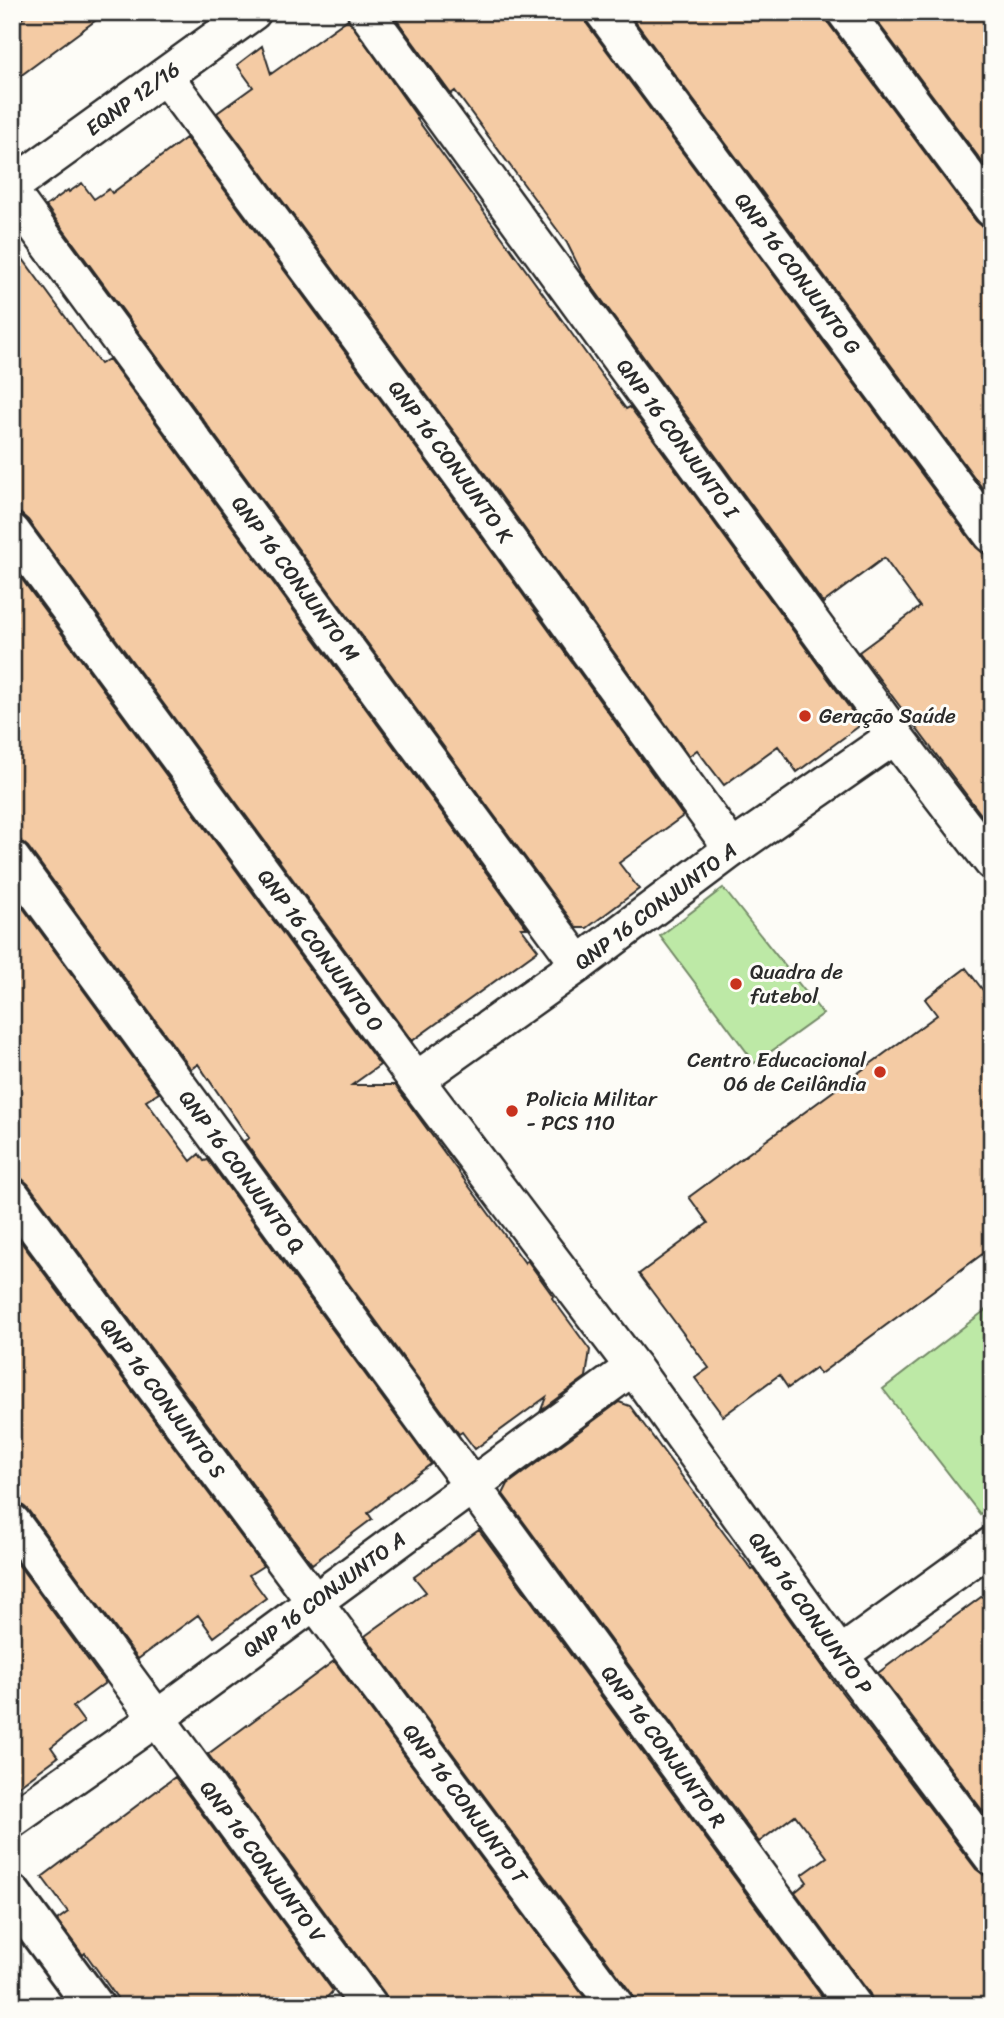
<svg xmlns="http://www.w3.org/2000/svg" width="1004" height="2018" font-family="Sriracha,sans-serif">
	<rect width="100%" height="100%" fill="#fdfcf7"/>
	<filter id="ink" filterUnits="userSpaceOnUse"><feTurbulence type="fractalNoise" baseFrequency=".0143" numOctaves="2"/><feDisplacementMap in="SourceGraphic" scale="14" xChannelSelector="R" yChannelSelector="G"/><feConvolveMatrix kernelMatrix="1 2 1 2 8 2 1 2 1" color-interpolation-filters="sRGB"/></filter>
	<g filter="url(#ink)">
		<path fill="#bde9a6" stroke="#748a68" stroke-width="2" d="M723,888l100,126 -68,49 -95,-127z
			M992,1305v200l-12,9 -97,-125z"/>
		<path fill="#f4cba4" stroke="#2b2b2b" stroke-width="2" d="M31,12h76l-95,70v-56z
			M391,12h192l4,12 389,523 7,6 9,2v274l-133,-177 61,-45 -36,-49 -61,45 -241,-330 -15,-30 -112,-152 -4,3z
			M628,12h197l4,12 147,197 7,6 9,2v272z
			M870,12h122v163z
			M348,19l70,99 -1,1 209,290 4,-2 229,314 -1,6 -61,45 -19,-26 -54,39 -27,-35 -8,6 -214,-296 -258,-347 36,-26 -16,-22 25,-19 9,28z
			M186,138l257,346 240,332 -64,47 20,26 -52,39h-10l-531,-722 22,-16 1,2 13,-9 12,16 15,-10 3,4z
			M12,244l88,120 9,-5 418,569h-6l17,22 -126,91 -384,-521 -7,-6 -9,-2z
			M12,566l368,499 -28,20h43l130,178 2,-3 26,36 -1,2 38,52 -4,27 -45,33 5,-13 -71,52 -13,-17 -3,2 -215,-293 5,-3 -51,-74 -7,5 -163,-222 -7,-6 -9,-2z
			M12,893l147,200 -13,8 45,60 8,-7 5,7 4,-1 223,304 -44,33v1l-19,15 4,6 -60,45 -284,-380 -7,-6 -9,-2z
			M966,968l26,34v245l-172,127 -4,-6 -28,20 -9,-13 -56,41 -28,-38 14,-10 -70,-94 69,-51 -19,-26 248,-182 -12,-16z
			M12,1230l251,336 -14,9 17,23 -52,39 -16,-22 -60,44 -110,-149 -7,-6 -9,-2z
			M619,1402l11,4 96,130 26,34 2,-1 77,109 145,191 8,6 8,2v129h-92l-6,-8 -12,8h-8l-4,-12 -75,-102 12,-10 -5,-7 25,-18 -32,-42 -36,27 -256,-348 5,-10z
			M479,1530l350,476h-193l-4,-12 -267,-358 61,-44 -12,-15z
			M12,1556l93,127 -32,24 11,15 -33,25 7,10 -46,34z
			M992,1589v234l-114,-150z
			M334,1661l257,345h-202l-4,-12 -177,-240z
			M175,1777l158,214 -14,15h-196l-38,-53 -2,2 -26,-35 11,-8 -26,-35z"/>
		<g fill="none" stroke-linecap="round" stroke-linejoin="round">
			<g stroke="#2b2b2b" stroke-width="40">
				<g id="minor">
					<path id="s1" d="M366,12l529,724 97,126"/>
					<path id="s2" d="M603,12l389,523"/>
					<path d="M845,12l147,197"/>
					<path id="s3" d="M165,76l294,396 273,377"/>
					<path id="s4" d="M12,186l241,-174"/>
					<path id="s5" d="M12,194l567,770"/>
					<path id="s6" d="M12,532l404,548 217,287 207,288 152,202"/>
					<path id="s7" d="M12,859l842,1147"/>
					<path id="s8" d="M416,1080l163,-116 153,-115 163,-113"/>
					<path id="s9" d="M12,1196l604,810"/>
					<path id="s10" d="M12,1522l357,484"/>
					<path d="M840,1655l152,-110"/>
					<path id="s11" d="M12,1820l145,-102 476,-351"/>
				</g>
			</g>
			<g stroke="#2b2b2b" stroke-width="44">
				<path id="tertiary" d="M12,1895l82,111"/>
			</g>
			<use href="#minor" stroke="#fdfcf7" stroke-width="35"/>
			<use href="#tertiary" stroke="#fdfcf7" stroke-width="38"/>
		</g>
	</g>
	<g fill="#c8321e" stroke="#fdfcf7" stroke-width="2.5">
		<circle cx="805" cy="716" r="7"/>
		<circle cx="736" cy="984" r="7"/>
		<circle cx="880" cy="1072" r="7"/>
		<circle cx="512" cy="1111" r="7"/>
	</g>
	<g text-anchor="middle" stroke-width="6" stroke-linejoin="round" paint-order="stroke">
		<g font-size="21" fill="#2b2b2b" stroke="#fdfcf7">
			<text dy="7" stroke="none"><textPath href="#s4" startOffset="149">EQNP 12/16</textPath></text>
			<text dy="7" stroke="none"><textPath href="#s2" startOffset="326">QNP 16 CONJUNTO G</textPath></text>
			<text dy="7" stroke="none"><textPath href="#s1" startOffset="528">QNP 16 CONJUNTO I</textPath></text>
			<text dy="7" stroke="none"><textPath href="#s3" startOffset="480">QNP 16 CONJUNTO K</textPath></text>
			<text dy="7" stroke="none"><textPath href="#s5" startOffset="478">QNP 16 CONJUNTO M</textPath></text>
			<text dy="7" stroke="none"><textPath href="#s8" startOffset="296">QNP 16 CONJUNTO A</textPath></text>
			<text dy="7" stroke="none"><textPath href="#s6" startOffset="520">QNP 16 CONJUNTO O</textPath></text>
			<text dy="7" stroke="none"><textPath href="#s7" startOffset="388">QNP 16 CONJUNTO Q</textPath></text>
			<text dy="7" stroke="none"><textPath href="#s9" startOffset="252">QNP 16 CONJUNTO S</textPath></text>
			<text dy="7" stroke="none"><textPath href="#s11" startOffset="385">QNP 16 CONJUNTO A</textPath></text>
			<text dy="7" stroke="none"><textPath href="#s6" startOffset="1344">QNP 16 CONJUNTO P</textPath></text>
			<text dy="7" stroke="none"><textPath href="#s7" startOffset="1101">QNP 16 CONJUNTO R</textPath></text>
			<text dy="7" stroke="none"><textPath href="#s9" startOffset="758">QNP 16 CONJUNTO T</textPath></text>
			<text dy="7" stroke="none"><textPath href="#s10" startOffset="422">QNP 16 CONJUNTO V</textPath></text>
		</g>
		<g font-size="21" fill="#2b2b2b" stroke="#fdfcf7" text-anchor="start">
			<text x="819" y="723">Geração Saúde</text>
			<text x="750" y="979">Quadra de<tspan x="750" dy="24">futebol</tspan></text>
			<text x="866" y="1067" text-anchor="end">Centro Educacional<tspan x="866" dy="24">06 de Ceilândia</tspan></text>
			<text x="526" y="1106">Policia Militar<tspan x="526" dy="24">- PCS 110</tspan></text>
		</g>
	</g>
	<rect width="1004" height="2018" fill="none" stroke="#fdfcf7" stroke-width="42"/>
	<rect x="21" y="21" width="962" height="1976" fill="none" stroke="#2b2b2b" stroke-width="2.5" filter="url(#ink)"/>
</svg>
